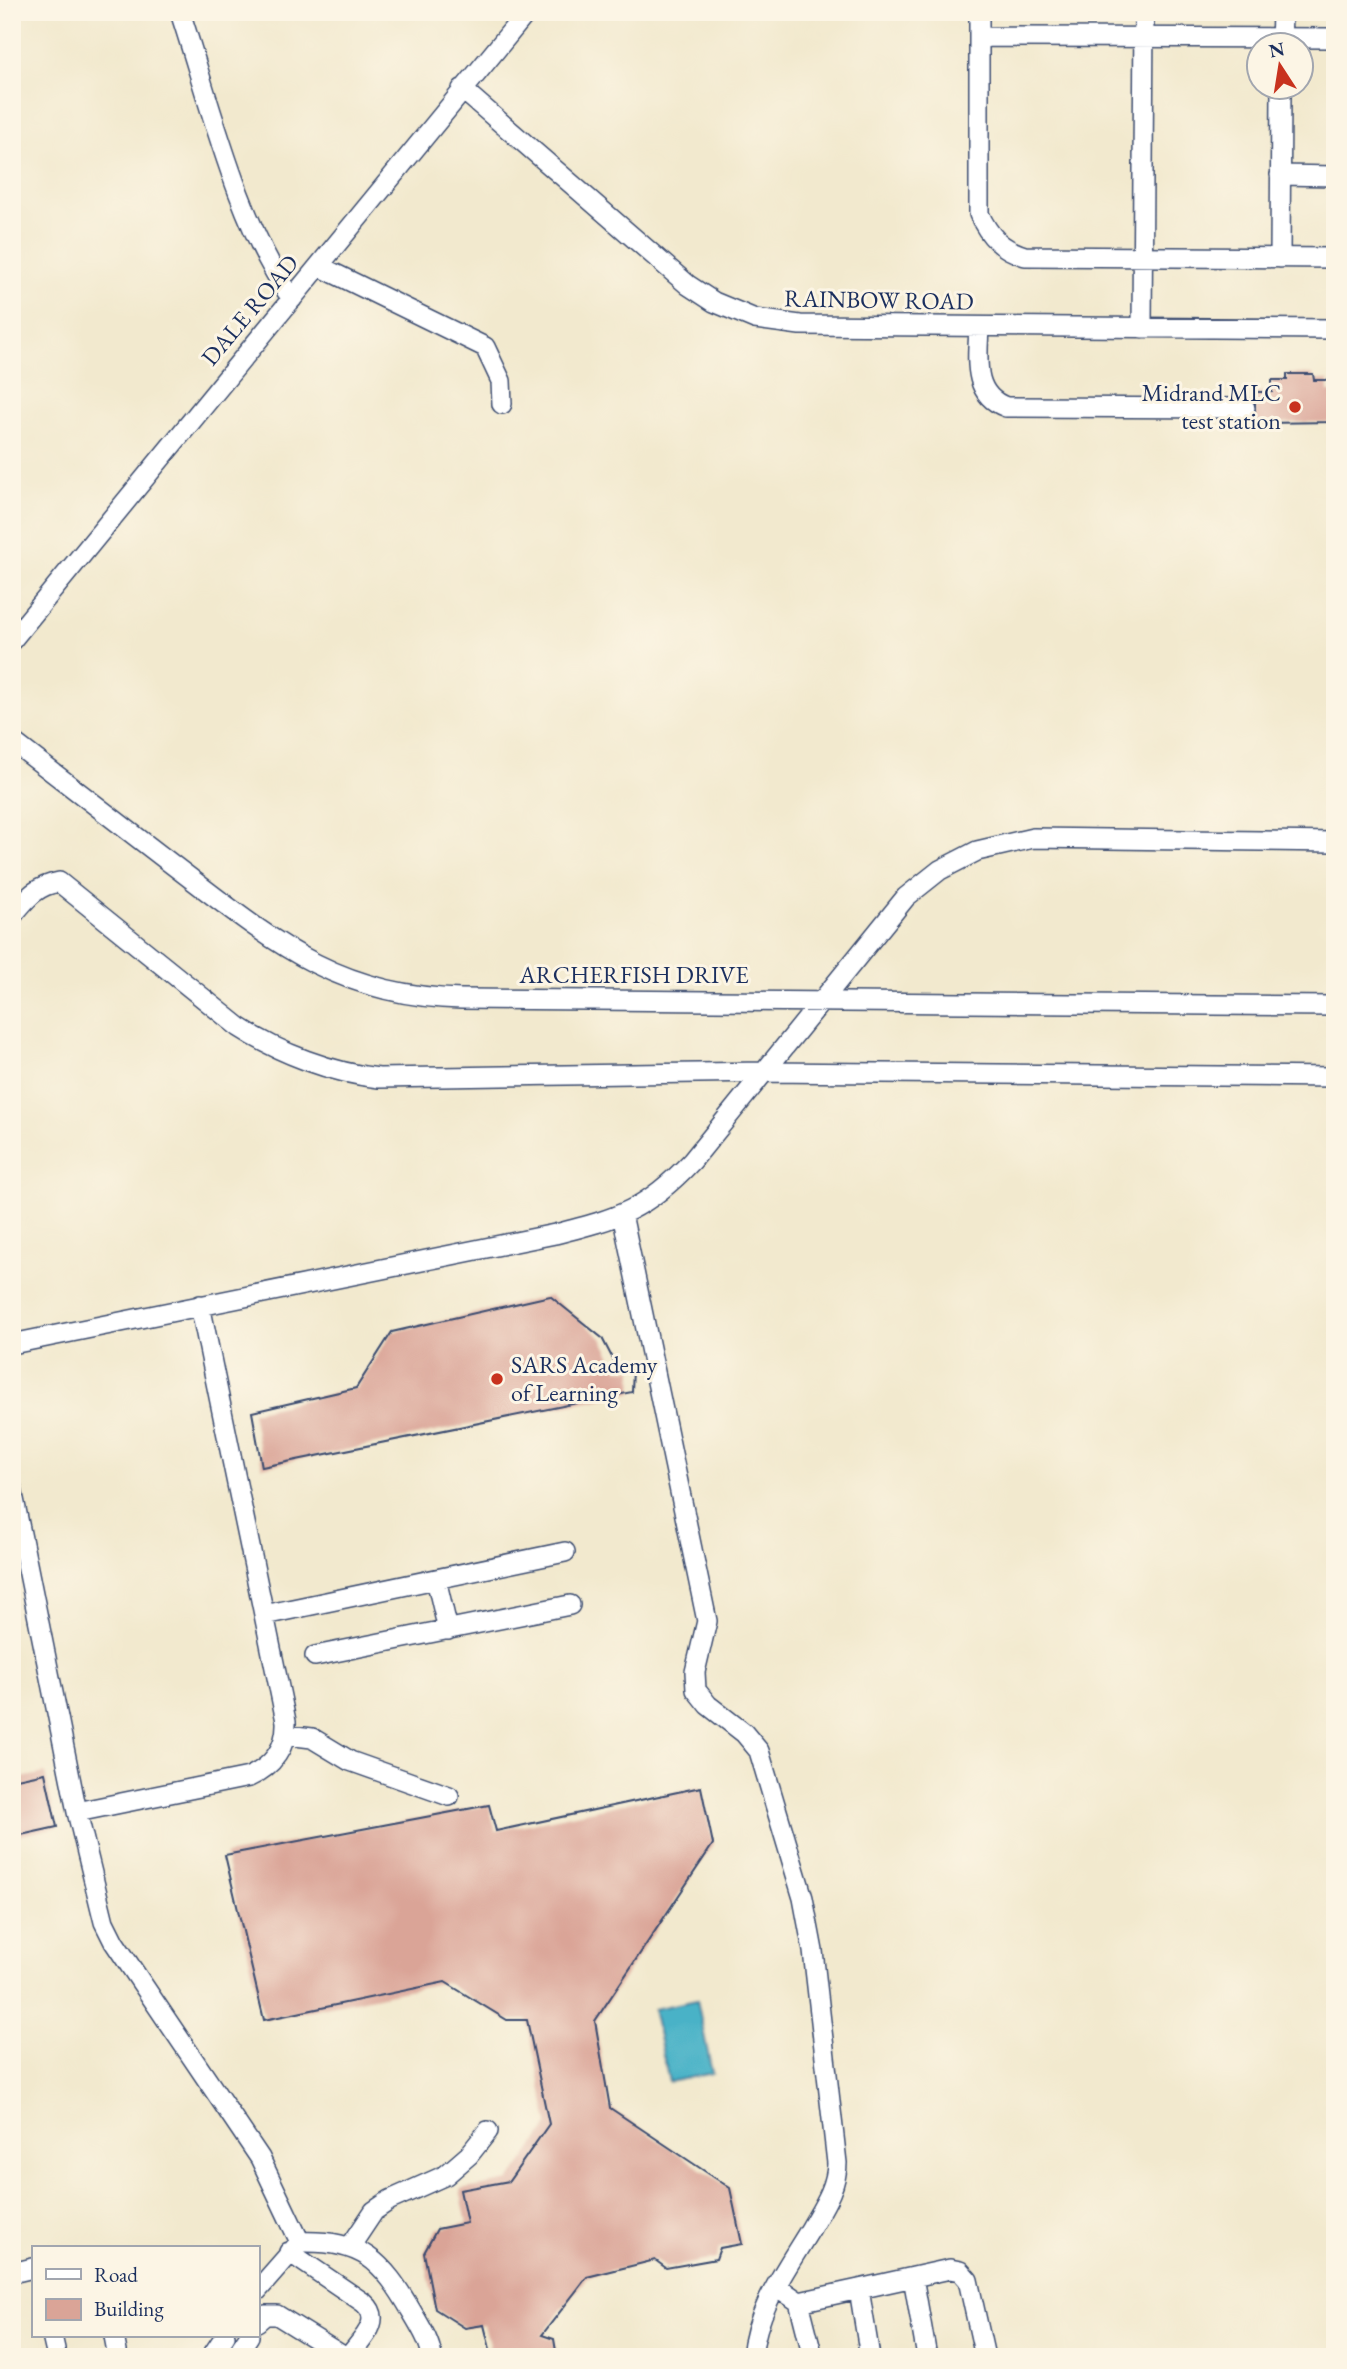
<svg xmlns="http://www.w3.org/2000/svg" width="1347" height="2369" font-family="'EB Garamond',serif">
	<rect width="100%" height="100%" fill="#fcf5e5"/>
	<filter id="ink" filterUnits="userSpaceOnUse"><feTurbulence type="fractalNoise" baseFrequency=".0143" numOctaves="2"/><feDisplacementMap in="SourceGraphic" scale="14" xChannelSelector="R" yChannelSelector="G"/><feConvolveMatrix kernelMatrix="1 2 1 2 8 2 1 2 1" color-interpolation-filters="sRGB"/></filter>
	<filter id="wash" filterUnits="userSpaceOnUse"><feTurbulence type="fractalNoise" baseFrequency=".00686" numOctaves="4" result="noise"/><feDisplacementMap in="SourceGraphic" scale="28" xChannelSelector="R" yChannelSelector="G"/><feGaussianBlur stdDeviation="1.57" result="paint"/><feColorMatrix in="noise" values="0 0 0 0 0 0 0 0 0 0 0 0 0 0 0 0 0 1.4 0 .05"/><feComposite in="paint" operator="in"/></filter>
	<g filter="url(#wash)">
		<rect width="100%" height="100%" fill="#f2e9ce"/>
		<path fill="#48b2c7" stroke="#327092" stroke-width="2" d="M697,2000l15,73 -43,9 -16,-73z"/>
		<g id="blocks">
			<path fill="#daa497" d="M1287,374h26l1,6h14v12h7v30l-80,1v-31h17v-12h15z
				M550,1296l52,42 16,31h15l-1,23 -370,75 -10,-55 104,-24 36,-56z
				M45,1773l12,54 -45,10v-57z
				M701,1787l12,57 -118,177 15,87 120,80 12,56 -22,4 -4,11 -50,9 -11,-8 -68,17 -45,58 12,4 3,18h-65l-8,-32 -19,3 -30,-19 -11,-56 13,-24 30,-6 -7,-33 49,-9 40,-57 -22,-104h-20l-62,-38 -181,38 -39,-165 264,-50 7,26z"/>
		</g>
	</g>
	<g filter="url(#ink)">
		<use href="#blocks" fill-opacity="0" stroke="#3b4b6f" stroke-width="2"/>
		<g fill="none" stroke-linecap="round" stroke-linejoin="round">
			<g stroke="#3b4b6f" stroke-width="22">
				<path id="minor" d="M180,12c29,88 59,214 112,287
					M979,12v202c10,22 22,35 46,42l310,2
					M979,37l356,1
					M1281,46l1,-34
					M462,89l226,196 26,17 41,17 45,6 535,4
					M1280,175l55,1
					M1280,258l1,-170
					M319,266l166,81 16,34 1,23
					M979,327c-1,30 -8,67 27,80l239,1
					M1142,328l2,-316
					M12,640l515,-628
					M12,741c54,41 107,83 161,124 96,73 161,131 288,134l874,7
					M12,916c15,-18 24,-30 47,-34l180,145c40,26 93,46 140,51l385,-6 571,5
					M622,1214l85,407 -12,51 1,18 12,15 36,28 15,18 44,147 10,53 24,212c0,24 -14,44 -26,65 -24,40 -55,81 -59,129
					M12,1344l543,-110c64,-16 91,-24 137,-73l214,-264 34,-27 37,-19 56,-13 302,4
					M12,1489l65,323 27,110 10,20 146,216 40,84
					M436,1579l12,51
					M264,1615l301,-63
					M315,1656l255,-51
					M287,1735l25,3 38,23 99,35
					M77,1812l172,-35c24,-11 38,-30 37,-56l-86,-416
					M350,2247l24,-36 16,-11 56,-25 23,-20 19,-24
					M12,2273l21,-5
					M913,2277l14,80
					M776,2286l23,16 14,55
					M257,2291l43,-49c62,-2 82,18 112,70 8,14 18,29 20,45
					M799,2302l60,-13
					M257,2322l8,-7h12l66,41 7,-1c12,-16 34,-35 14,-52l-75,-51
					M52,2336l3,13
					M114,2336l4,21
					M211,2357l14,-21
					M241,2357v-9l8,-12
					M870,2357l-11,-68 91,-20 10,2 8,9 17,77"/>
			</g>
			<use href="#minor" stroke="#fff" stroke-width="19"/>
		</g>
	</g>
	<g fill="#c8321e" stroke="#fcf5e5" stroke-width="2.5">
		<circle cx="1295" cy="407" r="7"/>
		<circle cx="497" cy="1379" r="7"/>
	</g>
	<g text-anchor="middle" stroke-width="6" stroke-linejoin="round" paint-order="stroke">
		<g font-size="24" fill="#1b2f5e" stroke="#fcf5e5">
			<text transform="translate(879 300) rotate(1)" y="8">RAINBOW ROAD</text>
			<text transform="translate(250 310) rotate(-50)" y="8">DALE ROAD</text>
			<text x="634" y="983">ARCHERFISH DRIVE</text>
		</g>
		<g font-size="24" fill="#1b2f5e" stroke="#fcf5e5" text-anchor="end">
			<text x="1281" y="401">Midrand MLC<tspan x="1281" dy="28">test station</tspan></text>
			<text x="511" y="1373" text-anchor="start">SARS Academy<tspan x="511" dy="28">of Learning</tspan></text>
		</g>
	</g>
	<rect width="1347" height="2369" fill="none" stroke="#fcf5e5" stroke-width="42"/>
	<rect x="32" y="2246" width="228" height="91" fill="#fcf5e5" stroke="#a2a6af" stroke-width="2"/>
	<rect x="46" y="2269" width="35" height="10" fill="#ffffff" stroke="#a2a6af" stroke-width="2"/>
	<text x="94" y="2282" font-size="21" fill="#1b2f5e">Road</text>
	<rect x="46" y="2299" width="35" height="21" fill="#daa497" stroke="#a2a6af" stroke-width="2"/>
	<text x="94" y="2316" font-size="21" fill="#1b2f5e">Building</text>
	<g transform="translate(1280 66) rotate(348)"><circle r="33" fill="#fcf5e5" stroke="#a2a6af" stroke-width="2"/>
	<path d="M0-5L12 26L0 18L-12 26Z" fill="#c8321e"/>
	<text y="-10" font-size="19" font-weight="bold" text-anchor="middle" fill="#1b2f5e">N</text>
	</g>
</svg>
